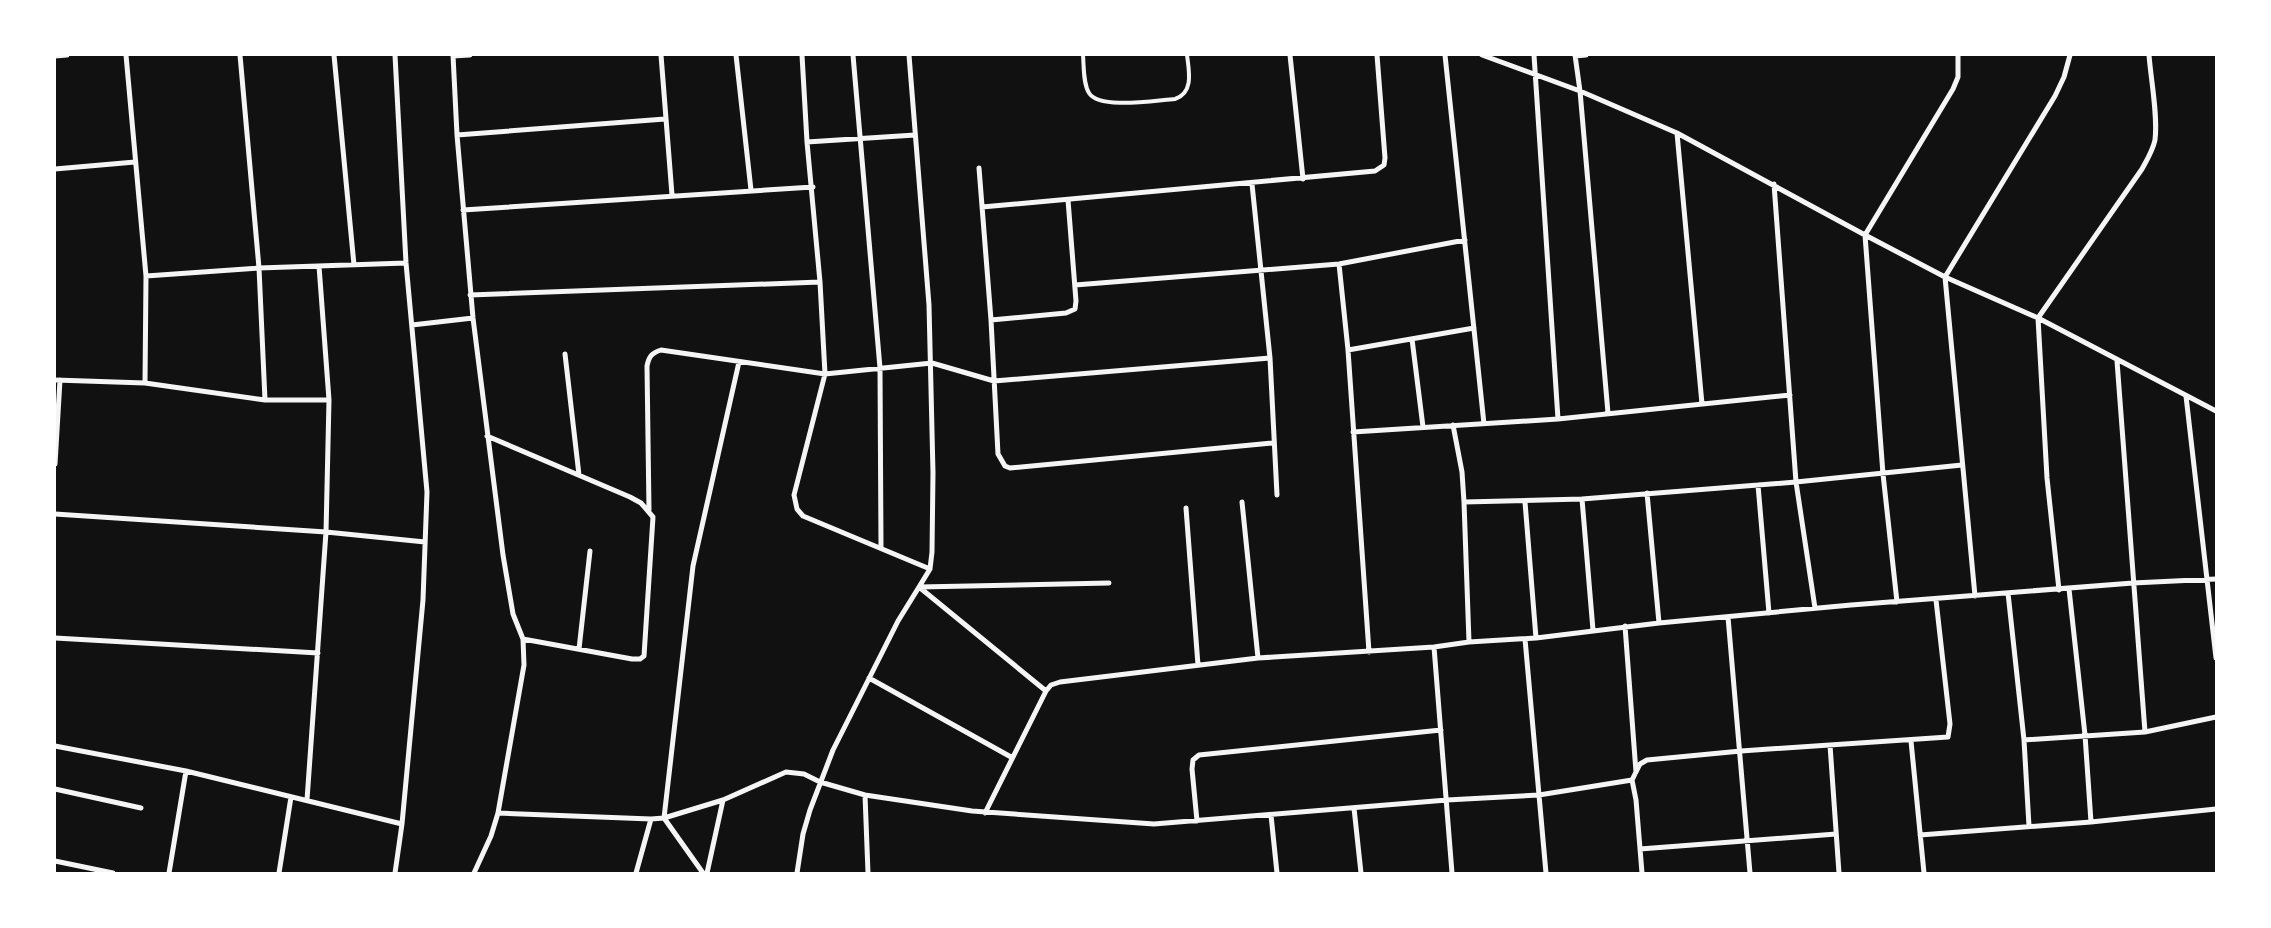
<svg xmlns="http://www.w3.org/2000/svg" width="2271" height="928" font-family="Rubik,sans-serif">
	<rect width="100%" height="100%" fill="#111"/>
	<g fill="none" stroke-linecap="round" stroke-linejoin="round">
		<path stroke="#f5f5f5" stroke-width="4" d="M1083,55c1,12 0,28 6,38 10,17 68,7 86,6 19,-6 14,-28 12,-44"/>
		<path stroke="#f5f5f5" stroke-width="5" d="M126,55l20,221 -1,107
			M240,55l19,213 6,132
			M334,55l20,210
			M453,55l4,80 16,183 30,237 10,59 10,25 1,26 -26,148 -7,23 -17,37
			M661,55l11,140
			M736,55l15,135
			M802,55l5,87 13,140 5,92 -31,121 3,14 6,7 127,53
			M853,55l27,313 1,180
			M909,55l20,250 4,168 -1,79 -2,17 -11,18 127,104
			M1290,55l13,124
			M1445,55l39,369
			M1482,55l98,36 97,42 188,102 80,42 93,41 178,93
			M1534,55l24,364
			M1575,55l5,36 28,322
			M55,56l12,-1
			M453,56l17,-1
			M1575,56l11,-1
			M1677,133l25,271
			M457,135l208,-16
			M807,142l108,-7
			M979,168l12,152 7,134 7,12 5,2 263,-25
			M55,169l80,-7
			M1252,184l18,174 7,137
			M1774,184l22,298 19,126
			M982,207l393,-36 9,-6 1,-7 -8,-103
			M463,210l350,-23
			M1339,264l9,86 21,302
			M146,276l113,-8 147,-5
			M1075,285l264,-21 126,-24
			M470,295l350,-13
			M991,320l75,-7 9,-4 1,-8 -8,-101
			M412,325l61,-7
			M1412,339l11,88
			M1348,350l126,-22
			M565,354l14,121
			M2117,361l28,371 71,-15
			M55,380l90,3 120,17h64
			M2186,396l30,262
			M1453,425l9,47 2,30 5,140
			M1353,432l205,-13 232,-24
			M487,436l143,61 11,6 12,14 -9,139 -4,3h-8l-109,-20
			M55,464l5,-84
			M1758,485l11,128
			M1647,493l12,130
			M1582,499l11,131
			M1242,502l16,156
			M1464,502l118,-3 214,-17 166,-17
			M1525,502l11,136
			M1186,508l12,157
			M649,510l-2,-144c2,-10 5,-13 14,-16l164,24 107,-11 62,18 276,-23
			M55,514l271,18 99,10
			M2069,589l16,146 6,87
			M2059,590l-12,-112 -9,-160 104,-149c5,-9 11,-19 13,-29 3,-25 -4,-59 -6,-85
			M2008,593l16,147 5,86
			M1975,596l-30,-319 110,-181 9,-19 6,-22
			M1897,602l-14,-128 -18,-239 88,-146 5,-12v-22
			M1728,617l22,256
			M1625,626l11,146
			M55,638l263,15
			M1525,639l21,234
			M1434,647l18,226
			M579,649l11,-98
			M869,678l142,79
			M2024,740l121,-8
			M1911,741l13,132
			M1830,745l9,128
			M55,746l131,25 216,53
			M1632,780l8,-16 7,-4 94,-9 207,-14 2,-13 -14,-124
			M55,789l86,19
			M865,795l3,78
			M307,800l19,-268 3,-132 -10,-134
			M1354,808l7,65
			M498,813l153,6 13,-1 59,-18 63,-28 18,2 16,8 45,13 107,16 182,13 293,-24 92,-5 93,-15 4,20 6,73
			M985,813l61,-122 5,-6 9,-3 198,-24 176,-11 35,-5 67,-4 123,-15 192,-18 282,-22 83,-4
			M1271,815l6,58
			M1197,821l-5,-52 1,-9 6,-5 242,-25
			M1920,835l171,-13 125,-13
			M1640,849l196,-15
			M55,861l58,12
			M169,873l17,-102
			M279,873l12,-76
			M395,873l7,-49 21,-224 4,-108 -21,-229 -11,-208
			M636,873l15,-54
			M703,873l-39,-55 29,-252 46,-204
			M707,873l16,-73
			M797,873l6,-39 7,-24 23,-60 65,-129 21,-34 190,-4"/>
	</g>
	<rect width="2271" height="928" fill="none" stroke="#ffffff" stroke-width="112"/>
</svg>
